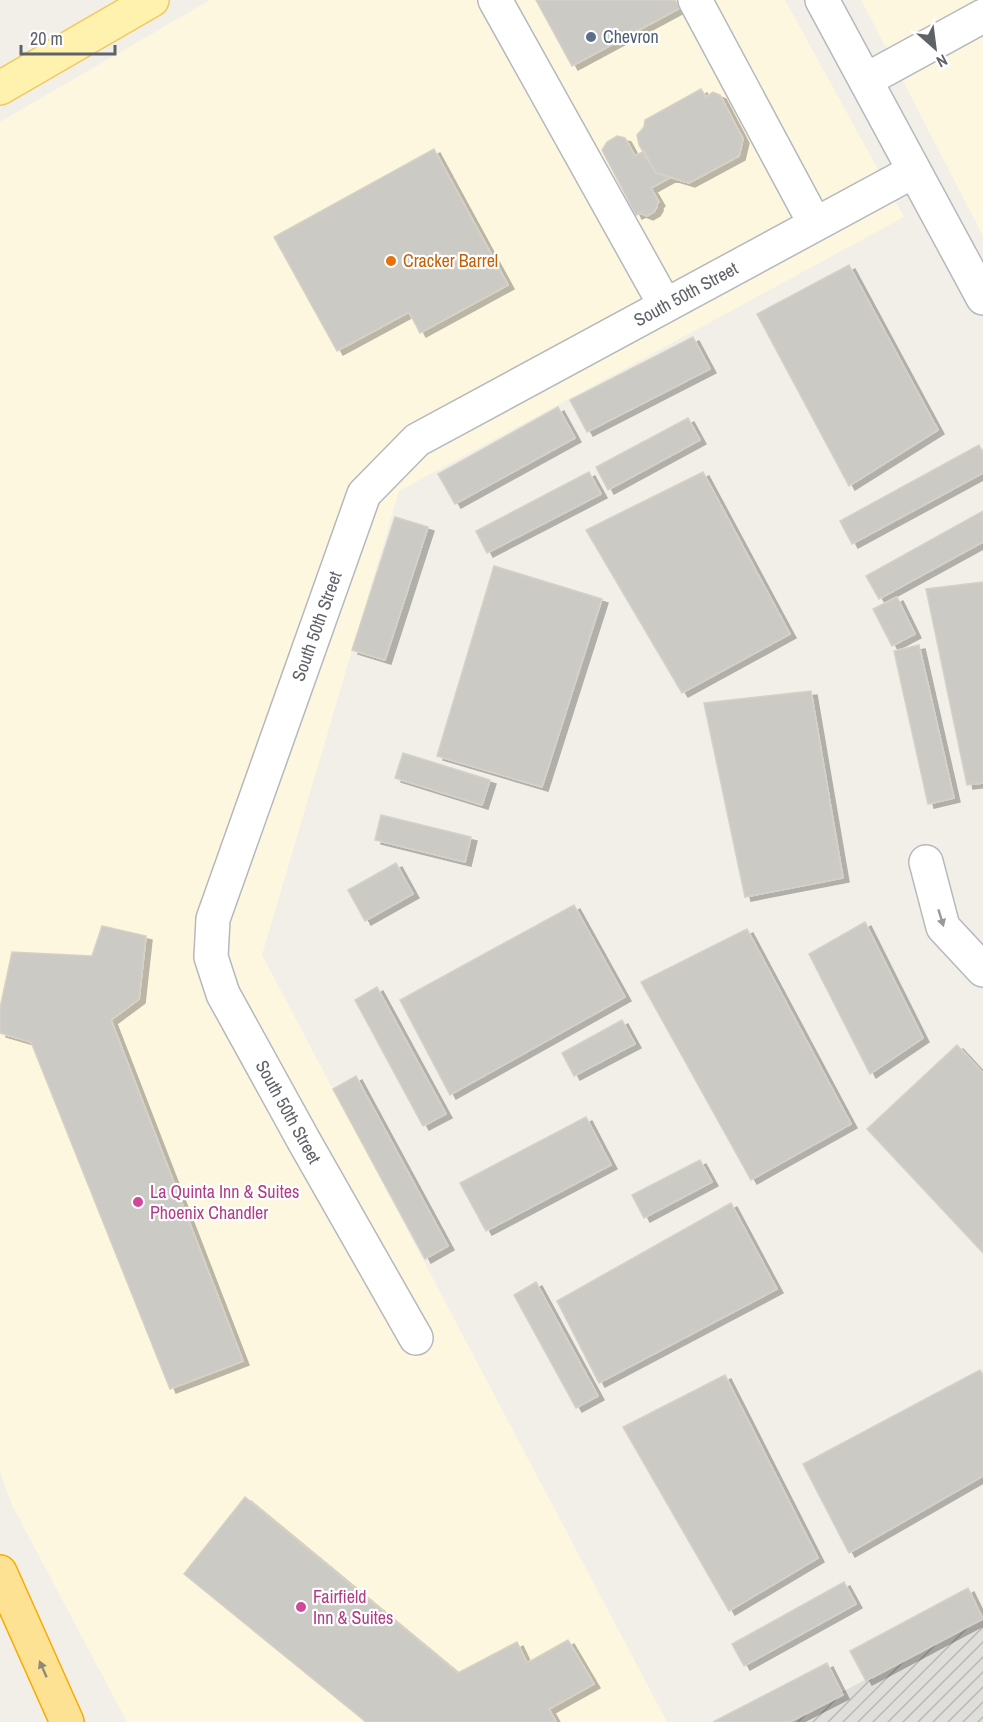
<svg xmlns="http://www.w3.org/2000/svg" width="983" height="1722" font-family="'Archivo Narrow',sans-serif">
	<defs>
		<pattern id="industrial-furrows" width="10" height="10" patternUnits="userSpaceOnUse" patternTransform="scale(1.5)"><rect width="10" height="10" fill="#e0deda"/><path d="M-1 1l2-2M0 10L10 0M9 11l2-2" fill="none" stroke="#b9b8b5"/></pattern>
		<filter id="shadow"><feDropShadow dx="6" dy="4" stdDeviation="0" flood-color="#0004"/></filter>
	</defs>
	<rect width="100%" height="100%" fill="#f1efe8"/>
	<path fill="#fef7e0" d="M210,0h575l119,217 -505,274 -137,464 405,767h-540l-115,-217 -12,-33v-1350z
		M861,0h122v236l-114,-221z"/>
	<path fill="url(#industrial-furrows)" d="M983,1617v105h-197z"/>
	<path fill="#cccac5" stroke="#d6d1c6" stroke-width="1.5" filter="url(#shadow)" d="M536,0h139l5,8 -108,58z
		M701,89l5,8 7,-5 7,3 23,44 -4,17 -50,27 -33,-10 -17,-28 -2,-10 7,-8 1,-7z
		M617,136l8,2 10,18 9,-5 12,22 15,4 -20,11 8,14 -2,2v3l-3,5 -7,4 -7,-3 -4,2 -34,-65 5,-8z
		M434,149l74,136 -88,48 -11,-21 -72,39 -63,-114z
		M849,265l89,165 -89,56 -92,-172z
		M693,337l17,32 -123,63 -17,-32z
		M558,407l17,31 -120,66 -17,-30z
		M688,418l12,22 -92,50 -12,-23z
		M979,445l4,8v20l-131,71 -12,-23z
		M589,472l12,22 -114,59 -11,-22z
		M703,472l87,162 -108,59 -96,-163z
		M983,511v31l-104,57 -13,-23z
		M395,517l33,10 -43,133 -33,-10z
		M494,566l108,33 -60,188 -105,-31z
		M983,582v201l-16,2 -41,-196z
		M897,597l18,37 -23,12 -19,-37z
		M919,645l35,153 -26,6 -34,-153z
		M811,691l32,187 -98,19 -41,-194z
		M403,753l87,27 -8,25 -87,-27z
		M381,815l90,22 -6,25 -90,-22z
		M396,863l17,31 -48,27 -17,-31z
		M574,905l51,92 -175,98 -50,-95z
		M865,922l58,116 -53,36 -61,-120z
		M102,926l44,10 -7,63 -28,21 132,341 -73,28 -139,-347 -31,-9v-25l12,-56 80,4z
		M747,929l104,195 -100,56 -110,-198z
		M377,987l69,127 -23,12 -68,-126z
		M622,1020l13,24 -61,32 -12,-23z
		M957,1045l26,28v180l-116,-124z
		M356,1076l92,170 -23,13 -92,-170z
		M586,1117l25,48 -125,66 -26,-48z
		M700,1160l12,22 -68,36 -12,-23z
		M731,1203l46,86 -178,94 -42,-82z
		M536,1282l62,114 -22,12 -62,-113z
		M980,1370l3,5v101l-134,77 -46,-89z
		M725,1375l93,183 -89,53 -106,-184z
		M245,1497l213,176 59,-31 10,21 41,-23 26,44 -45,25 7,13h-190l-182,-148z
		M844,1582l12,22 -112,62 -12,-22z
		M968,1588l15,31 -117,62 -16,-30z
		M827,1663l16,32 -53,27h-77z"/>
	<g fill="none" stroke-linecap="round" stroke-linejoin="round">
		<g stroke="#b5b8bc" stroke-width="36">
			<g id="minor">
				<path d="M495,0l170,305"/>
				<path d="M695,0l120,224"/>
				<path d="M822,0l161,298"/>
				<path d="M866,80l117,-64"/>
				<path d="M926,862l17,65 40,43"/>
				<path id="s1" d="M416,1338l-112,-197 -81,-147 -12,-37 2,-38 151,-425 53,-54 497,-269"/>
			</g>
		</g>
		<g stroke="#f2c960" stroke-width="36">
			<path id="major" d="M0,88l152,-88"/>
		</g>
		<g stroke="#f9ab00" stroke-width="36">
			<path id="highway" d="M0,1572l67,150"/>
		</g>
		<use href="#minor" stroke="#fff" stroke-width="33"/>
		<use href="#major" stroke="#fff2af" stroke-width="33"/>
		<use href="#highway" stroke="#fde293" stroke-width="33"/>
	</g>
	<defs><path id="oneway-solid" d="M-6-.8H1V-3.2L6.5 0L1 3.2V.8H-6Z" transform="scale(1.5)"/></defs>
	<use fill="#979a9d" href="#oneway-solid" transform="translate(941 918) rotate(73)"/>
	<use fill="#8e8975" href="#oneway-solid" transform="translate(43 1669) rotate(-114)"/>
	<circle fill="#5c6f8a" stroke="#fff" stroke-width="2" cx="591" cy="37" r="6"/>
	<circle fill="#e8710a" stroke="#fff" stroke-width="2" cx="391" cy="261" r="6"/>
	<g fill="#d1479c" stroke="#fff" stroke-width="2">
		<circle cx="138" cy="1202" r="6"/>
		<circle cx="301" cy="1607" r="6"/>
	</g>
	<g text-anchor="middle" stroke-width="4.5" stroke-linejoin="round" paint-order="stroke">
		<g font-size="18" fill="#4e5e75" stroke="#fff" text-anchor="start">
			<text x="603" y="43">Chevron</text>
		</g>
		<g font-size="18" fill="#c56008" stroke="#fff" text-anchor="start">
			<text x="403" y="267">Cracker Barrel</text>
		</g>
		<g font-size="18" fill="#5f6368" stroke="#fff">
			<text dy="6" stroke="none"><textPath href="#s1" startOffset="1304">South 50th Street</textPath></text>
			<text dy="6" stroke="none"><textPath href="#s1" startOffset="782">South 50th Street</textPath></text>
			<text transform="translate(288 1112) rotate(61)" y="6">South 50th Street</text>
		</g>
		<g font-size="18" fill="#b23c85" stroke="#fff" text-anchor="start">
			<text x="150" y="1198">La Quinta Inn &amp; Suites<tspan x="150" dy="21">Phoenix Chandler</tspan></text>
			<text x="313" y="1603">Fairfield<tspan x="313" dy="21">Inn &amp; Suites</tspan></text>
		</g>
	</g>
	<g transform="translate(935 48) rotate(152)" stroke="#ffffff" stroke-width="4.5" paint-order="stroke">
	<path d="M0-4.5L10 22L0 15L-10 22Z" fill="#5f6368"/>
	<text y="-9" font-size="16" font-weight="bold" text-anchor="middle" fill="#5f6368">N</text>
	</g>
	<path d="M21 45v9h94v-9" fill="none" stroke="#5f6368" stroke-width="3"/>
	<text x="30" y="45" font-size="18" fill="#5f6368" stroke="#ffffff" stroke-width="4.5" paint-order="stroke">20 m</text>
</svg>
